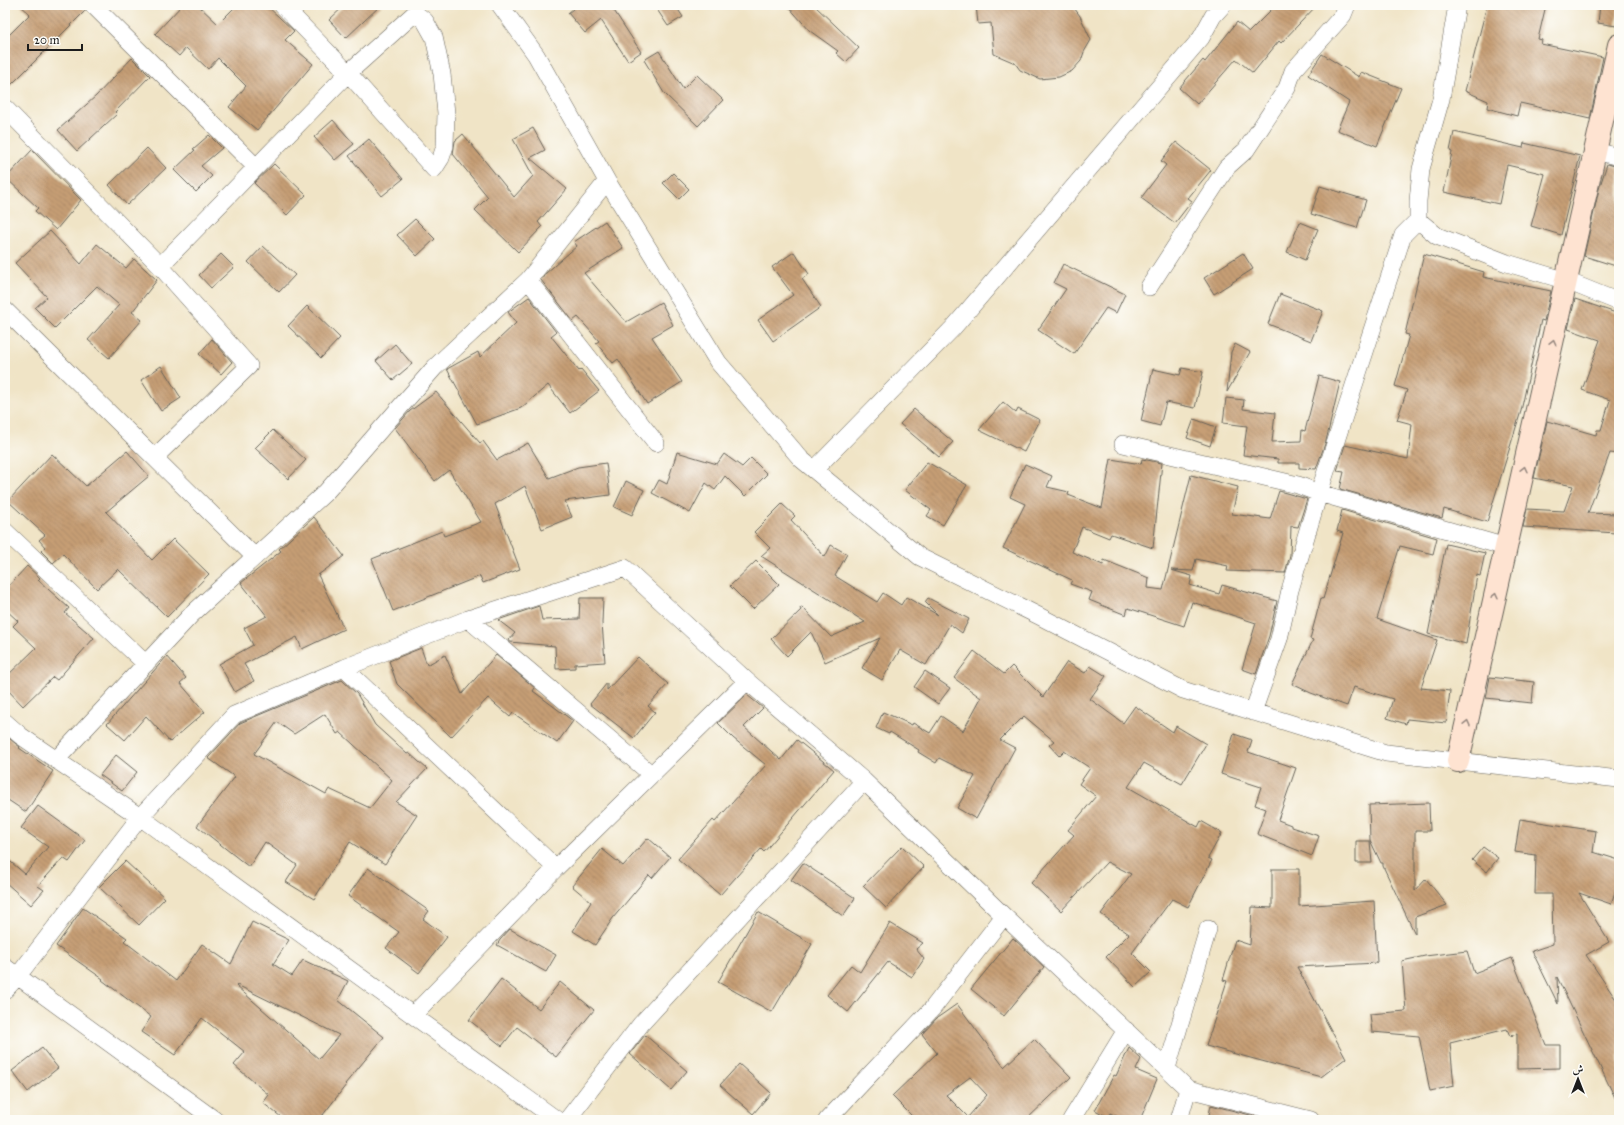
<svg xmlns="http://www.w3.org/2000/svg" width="1624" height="1125" font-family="'IM FELL Great Primer',Amiri,serif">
	<defs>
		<pattern id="building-back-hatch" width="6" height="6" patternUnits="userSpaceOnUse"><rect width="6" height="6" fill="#c69e74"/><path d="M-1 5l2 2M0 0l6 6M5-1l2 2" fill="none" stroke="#a0805e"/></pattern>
	</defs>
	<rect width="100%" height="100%" fill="#fdfcf7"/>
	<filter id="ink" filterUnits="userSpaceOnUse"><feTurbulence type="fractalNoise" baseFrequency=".025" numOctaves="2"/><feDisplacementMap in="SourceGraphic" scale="8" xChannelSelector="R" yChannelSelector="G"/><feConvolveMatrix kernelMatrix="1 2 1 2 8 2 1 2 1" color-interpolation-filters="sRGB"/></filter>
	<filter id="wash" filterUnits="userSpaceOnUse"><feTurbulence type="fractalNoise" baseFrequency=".012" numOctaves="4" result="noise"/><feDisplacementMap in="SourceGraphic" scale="16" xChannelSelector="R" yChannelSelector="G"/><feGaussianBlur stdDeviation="0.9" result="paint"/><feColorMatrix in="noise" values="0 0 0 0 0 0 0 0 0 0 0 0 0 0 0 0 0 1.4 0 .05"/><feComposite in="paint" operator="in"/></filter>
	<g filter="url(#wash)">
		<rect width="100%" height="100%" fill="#f0e4c6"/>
		<g id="blocks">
			<path fill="url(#building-back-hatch)" fill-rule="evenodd" d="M20,5h63l2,6 -80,80v-52l25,-25z
				M182,5h16l20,19 19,-19h29l28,26 -9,9 28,24 -56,66 -28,-23 17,-21 -28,-28 -10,11 -22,-21 -7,8 -24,-22z
				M345,5h36l-35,33 -17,-18z
				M578,5h40l-5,4 28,43 -13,9 -27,-41 -16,13 -17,-20z
				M654,5h21l8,12 -15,9z
				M787,5h27l45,43 -13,14 -10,-9 2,-2 -28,-20z
				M976,5h96l8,11 11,24 -7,12 -3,9 -9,10 -13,6 -19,2 -20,-9 -5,-7 -21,-9 -3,-31 -13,1z
				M1276,5h41l-36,38 -2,-2 -26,32 -17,-14 -39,45 -18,-16 24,-28 2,2 32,-40 12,10z
				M1487,5h59l-8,34 4,1 -1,4 62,13 -13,62 -70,-16 -3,13 -30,-8 1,-7 -23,-10z
				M1600,5h19l-3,21 -18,-3z
				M659,51l24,38 14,-14 26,25 -25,26 -34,-33 -20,-33z
				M1322,54l37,23 2,-5 40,16 -24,58 -40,-16 12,-28 -41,-27z
				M132,58l18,18 -35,36 2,2 -40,37 -19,-21 38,-34z
				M333,120l21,24 -19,16 -21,-23z
				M533,128l12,22 -15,8 37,31 -29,33 4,5 -24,25 -43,-42 13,-13 -35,-43 2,-13 8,-7 51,63 19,-21 -20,-37z
				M1454,132l69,16 1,-5 56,13 -19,79 -30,-9 14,-52 -38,-9 -8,39 -55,-12 8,-40 -2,-1z
				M209,135l13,13 -21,18 11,10 -16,16 -22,-22 21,-20 -2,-1z
				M369,139l34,40 -21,17 -33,-40z
				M1176,142l35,28 -23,28 4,3 -17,22 -34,-25 25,-33 -5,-4z
				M147,148l19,20 -39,37 -18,-20z
				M32,150l49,50 -25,30 -21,-19 3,-3 -32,-30z
				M274,164l32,31 -19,20 -33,-32z
				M1607,164l12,3v100l-35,-11 15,-67z
				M673,173l16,16 -10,10 -16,-16z
				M1320,186l46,14 -9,28 -46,-14z
				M415,219l20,20 -18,17 -20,-21z
				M605,221l18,27 -39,25 42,49 35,-20 12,23 -21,12 30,45 -35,22 -29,-45 -5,4 -17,-20 3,-2 -21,-24 -5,4 -32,-41 5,-7 31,-27 -3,-4z
				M1300,222l18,7 -13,31 -18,-8z
				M50,231l31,33 16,-20 29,24 8,-9 23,21 -25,32 10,8 -33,38 -21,-18 31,-35 -22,-19 -42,42 -20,-20 12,-11 -32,-34z
				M263,246l32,29 -16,17 -31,-30z
				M794,252l15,22 -7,5 19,28 -48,34 -15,-21 35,-25 -21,-28z
				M1243,253l10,16 -39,25 -10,-16z
				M221,254l13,13 -23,21 -12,-13z
				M1424,254l60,18 -1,5 68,14 -7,30 -3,-1 -20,91 -34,111 -43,-13 -2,9 -102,-29 4,-17 -7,-1 8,-26 63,14 4,-35 -15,-4 10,-30 -12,-4 14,-51 -4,-1z
				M1063,264l62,30 -9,19 -10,-5 -32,46 -36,-24 28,-41 -12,-6z
				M1280,294l43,17 -12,30 -43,-17z
				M529,297l27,35 -5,4 28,35 2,-2 18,22 -29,22 -22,-28 -27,23 -44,16 -30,-55 31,-17 2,5 36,-34 -8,-11z
				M1575,299l44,15v140l-9,-1 -22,60 29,1 -1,19 -93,-6 4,-18 37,2 9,-25 -39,-8 13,-57 49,14 1,-5h4l9,-30 -28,-10 18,-50 -32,-11z
				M307,306l33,32 -19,20 -33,-32z
				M212,339l20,23 -11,12 -22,-20z
				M395,344l17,20 -19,16 -17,-19z
				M1235,344l15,8 -23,40 4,-40z
				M161,366l20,32 -20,13 -20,-31z
				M1182,368l21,4 -8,36 -29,-6 -6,24 -19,-5 12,-52 27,6z
				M1319,376l21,6 -14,59 -10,28 -17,-1v-5h-21v-4l-35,-4 4,-29 -24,-3 3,-25 18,2 -1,9 32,4 -3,29 29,-1 1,-11 3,1z
				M436,392l44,51 3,-2 14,19 31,-17 21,35 29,-11 28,-4 4,32 -45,6 7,16 -30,12 -17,-43 -30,18 25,65 -37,14 -3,-7 -87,35 -21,-52 70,-28 2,5 37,-14 -32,-52 -14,11 -40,-53 15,-17z
				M1003,402l13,11 2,-4 22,11 -16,32 -45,-22z
				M914,409l39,33 -14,15 -39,-33z
				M1194,419l22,8 -6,19 -23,-8z
				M273,430l33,30 -18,19 -33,-31z
				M127,451l22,25 -43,36 46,48 21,-21 36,35 -42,43 -49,-48 -21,20 -34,-35 -10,9 -12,-12 4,-4 -6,-7 6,-5 -37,-34 44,-47 34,32z
				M677,452l40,12 7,-10 18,13 9,-9 16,16 -22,22 -20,-20 -10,14 -9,-7 -16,30 -38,-20 7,-13 8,4z
				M1111,459l30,5 1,-5 20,4 -9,85 -42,-14 -2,4 -27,-11 -10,25 31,13 1,-5 45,18 -1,10 15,2 28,-115 47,12 -6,27 38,5 9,-28 28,8 -9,28 -7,-1 -1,29 -5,18 -58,-2 1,-5 -32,-7 -3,12 -22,-1 21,6 -2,9 29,9 3,-9 55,16 -8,35 -13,38 -14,-5 14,-46 -64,-21 -8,24 -56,-18 -2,7 -37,-15 3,-8 -22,-8 2,-4 -69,-32 22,-44 -15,-7 15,-33 27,12 -5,11 22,5 -1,3 34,13z
				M927,462l40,23 -24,40 -16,-9 4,-6 -26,-20z
				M626,481l18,9 -12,25 -18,-8z
				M782,504l13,12 -4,4 34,37 6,-12 16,9 -12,22 42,26 6,-9 18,12 5,-8 32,18 -13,-13 3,-4 41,21 -7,14 -12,-9 -24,41 -26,-15 -18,30 -20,-12 18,-30 -55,24 -14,-30 -24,24 -16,-17 30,-29 -1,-2 2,-1 29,30 34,-15 -104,-66 9,-8 -16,-16z
				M1342,510l95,28 -4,16 -33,-8 -23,73 60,21 -16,48 29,3 -4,32 -39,-4 -1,5 -19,-6 6,-19 -39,-12 -7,19 -36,-13 -19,-9 21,-44 -3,-1 11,-41 2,1 20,-66 -6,-2z
				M314,517l30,39 -26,19 26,54 -42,20 -5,-12 -53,27 10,17 -19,11 -16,-28 34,-19 -9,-17 23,-12 -26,-33 40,-32 -2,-2z
				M1446,544l39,9 -5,23 -3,-1 -11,69 -38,-10z
				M756,561l23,23 -26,25 -23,-23z
				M27,566l13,12 -2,2 31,28 -4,5 29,25 -37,42 -4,-3 -30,29 -18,-19v-9l31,-30 -23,-22 5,-5 -13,-12v-19z
				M580,598h23l-1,25 3,39 -30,2v4l-19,1 -1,-23 -45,-4 -1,-2 6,-7 -17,-13 41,-14 3,14 37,-1z
				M421,648l6,17 18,-10 17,39 34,-39 39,33 -2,3 40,30 -16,22 -44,-30 -3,4 -22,-19 -37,39 -54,-53 -8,-23z
				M974,651l30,23 8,-8 31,31 24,-35 18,11 5,-7 16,10 -16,23 33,24 12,-17 38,26 3,-6 30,18 -24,40 -38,-21 -16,24 70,40 3,-6 21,12 -14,25 4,2 -24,47 -16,-8 -40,54 19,19 -16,15 -29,-30 23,-23 -28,-20 30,-40 -24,-12 -46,49 -30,-28 43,-48 -6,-5 28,-34 -17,-12 11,-16 -26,-17 -5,5 -10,-11 5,-4 -30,-25 -24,24 15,8 -39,71 -19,-11 18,-32 -36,-18 -3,5 -18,-11 1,-2 -29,-18 -1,2 -13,-6 7,-16 29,13 1,-2 17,10 11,-17 22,15 18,-33 -27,-20z
				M167,656l19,22 -6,5 25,29 -35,30 -24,-26 -21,24 -18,-16z
				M638,657l30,27 -20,22 7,6 -21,26 -44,-34 17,-21v7z
				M925,671l25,17 -12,16 -24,-17z
				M1490,677l44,5 -2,21 -46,-5z
				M342,680l15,14 18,31 32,29 2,-1 18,16 -31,33 21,13 -32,49 -35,-22 -36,57 -28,-17 11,-17 -32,-23 -16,25 -52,-41 38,-49 -27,-19 32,-35zM325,714l12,20 3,-2 52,48 -22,28 -41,-19 -3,5 -72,-40 23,-32 17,12z
				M747,695l16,13 -19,19 37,33 16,-20 37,30 -70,82 -3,-3 -41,46 -42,-36 35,-39 2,2 51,-57 -33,-27 -15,-15z
				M1234,734l18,6 -4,12 48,16 -18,52 13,5v2l28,9 -7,20 -55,-22 9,-25 -11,-4 6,-18 -40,-13z
				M5,735l15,12 -1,1 34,23 -27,41 -21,-14z
				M116,755l21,17 -15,19 -22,-16z
				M1429,803l1,28h-15v60l11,-12 21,26 -32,12v17l-32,-68v-3h-2l-11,-23 -1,-35z
				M38,806l47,34 -16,22 -6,-4 -25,28 6,4 -13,15 -26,-23v-25l20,17 23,-27 -27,-19z
				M1520,819l76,12 -3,21 26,8v20l-8,24 -32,-11 30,49 -23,13 33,49v102l-62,-129 1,27 -26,-53 21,-7 -1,-50h-17l1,-39 -21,-3z
				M648,838l22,19 -18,21 -3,-3 -36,43 -18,27 -22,-14 18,-29 -19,-16 30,-37 21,17z
				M1356,841h14l2,22h-16z
				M902,846l22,21 -38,41 -23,-22z
				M1483,847l15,11 -11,14 -15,-12z
				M125,861l40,37 -26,27 -40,-38z
				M803,863l52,35 -12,18 -52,-36z
				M368,868l61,43 -6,8 24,18 -28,36 -33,-25 13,-16 -51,-36z
				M1272,869h27v37l75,-5 3,62 -80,4 49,91 -25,19 -115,-31 21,-65 -4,-1 12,-40 15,5 2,-38 20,1z
				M83,908l44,30 -3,3 52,40 26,-37 29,20 21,-42 37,18 -16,24 19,12 11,-16 45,21 -10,19 46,37 -39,47 1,1 -27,35h-34l-22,-17 6,-8 -35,-30 11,-13 -43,-34 -27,37 -34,-23 10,-15 -49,-37 1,-1 -47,-33zM237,985l102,50 -20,24 -83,-73z
				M758,912l54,32 -40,68 -54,-30z
				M890,923l33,20 -7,6 8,10 -12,18 -24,-15 -40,50 -21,-17 24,-30 9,7z
				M510,929l46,26 -10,17 -49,-27 3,-5z
				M1013,938l31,29 -40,49 -33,-27z
				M1467,951l7,22 38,-15 34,87h14v23l-43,1v-35l-7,2 -3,-7 -57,14 4,43 -24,5 -11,-55 -47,-4 -2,-18 36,-3 -4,-50 23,-5z
				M501,979l38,30 21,-27 34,28 -38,47 -39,-30 -15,19 -33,-26z
				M957,1004l47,63 30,-28 37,38 -45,43h-110l-24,-24 45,-43 -15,-19 15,-16zM970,1077l17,18 -19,22 -22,-22z
				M645,1035l42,36 -16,19 -41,-36z
				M42,1048l16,20 -30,24 -16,-21z
				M1129,1048l12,11 -5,11 21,9 -17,41h-15l-15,-7 -2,4 -13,-7 19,-35 2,1z
				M739,1064l32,29 -18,21 -33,-29z
				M1211,1105l51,13 3,2h-57z"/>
		</g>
	</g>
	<g filter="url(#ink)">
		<use href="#blocks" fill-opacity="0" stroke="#666258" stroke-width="1"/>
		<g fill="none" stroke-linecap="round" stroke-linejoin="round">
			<g stroke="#666258" stroke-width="18">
				<path id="street" d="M93,5l163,162
					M500,5l36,50 71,126 111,181 83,97 119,98 119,59 144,74 203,63 233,26
					M1457,5l-16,94 -20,70 -3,32v19l19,16 70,27 60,18 52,21
					M5,108l155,158 89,100 -94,91
					M1595,151l24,6
					M160,266l188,-193 67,-60 10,8 9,16 8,37 4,39 -1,33 -4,12 -7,11 -86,-96 -66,-68
					M528,280l128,163
					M1149,287l78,-120 19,-17 41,-62 6,-17 50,-56 4,-10
					M5,310l250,247
					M1123,444l175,41 21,8 187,54
					M814,470l139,-142 248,-290 12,-22 10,-11
					M5,531l141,133
					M468,619l183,155
					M344,668l212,200
					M1253,712l26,-73 11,-49 29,-97 84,-258 15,-15
					M5,722l16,14 119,81 417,303
					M56,760l135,-145 135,-123 109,-125 93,-87 79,-99
					M5,967l210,153
					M5,990l12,-13 123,-160 94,-102 110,-47 124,-49 157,-51 122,113 117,100 140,135 184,173 123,31
					M413,1015l143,-147 191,-187
					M1167,1068l41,-139
					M567,1120l74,-96 223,-243
					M827,1120l105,-111 72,-93
					M1071,1120l55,-90
					M1179,1120l9,-31"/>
			</g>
			<g stroke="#666258" stroke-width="24">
				<path id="secondary" d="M1458,761l161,-716"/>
			</g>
			<use href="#street" stroke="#fff" stroke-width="17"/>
			<use href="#secondary" stroke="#fee3d1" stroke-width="22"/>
		</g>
		<defs><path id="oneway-chevron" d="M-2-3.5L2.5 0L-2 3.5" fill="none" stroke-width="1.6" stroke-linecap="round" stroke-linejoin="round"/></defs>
		<g stroke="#988980">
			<use href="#oneway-chevron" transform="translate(1553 342) rotate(-77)"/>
			<use href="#oneway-chevron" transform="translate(1524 469) rotate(-77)"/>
			<use href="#oneway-chevron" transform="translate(1495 596) rotate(-77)"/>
			<use href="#oneway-chevron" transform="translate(1467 723) rotate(-77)"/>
		</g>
	</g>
	<rect width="1624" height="1125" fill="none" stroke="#fdfcf7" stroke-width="20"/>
	<g transform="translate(1578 1079)" stroke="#fdfcf7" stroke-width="3" paint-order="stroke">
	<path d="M0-3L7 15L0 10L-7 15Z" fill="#1c1c1c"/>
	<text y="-6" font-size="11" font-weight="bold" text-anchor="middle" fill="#1c1c1c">ش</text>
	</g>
	<path d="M28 44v6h54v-6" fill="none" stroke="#1c1c1c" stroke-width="2"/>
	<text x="34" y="44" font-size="12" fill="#1c1c1c" stroke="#fdfcf7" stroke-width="3" paint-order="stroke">20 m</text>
</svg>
